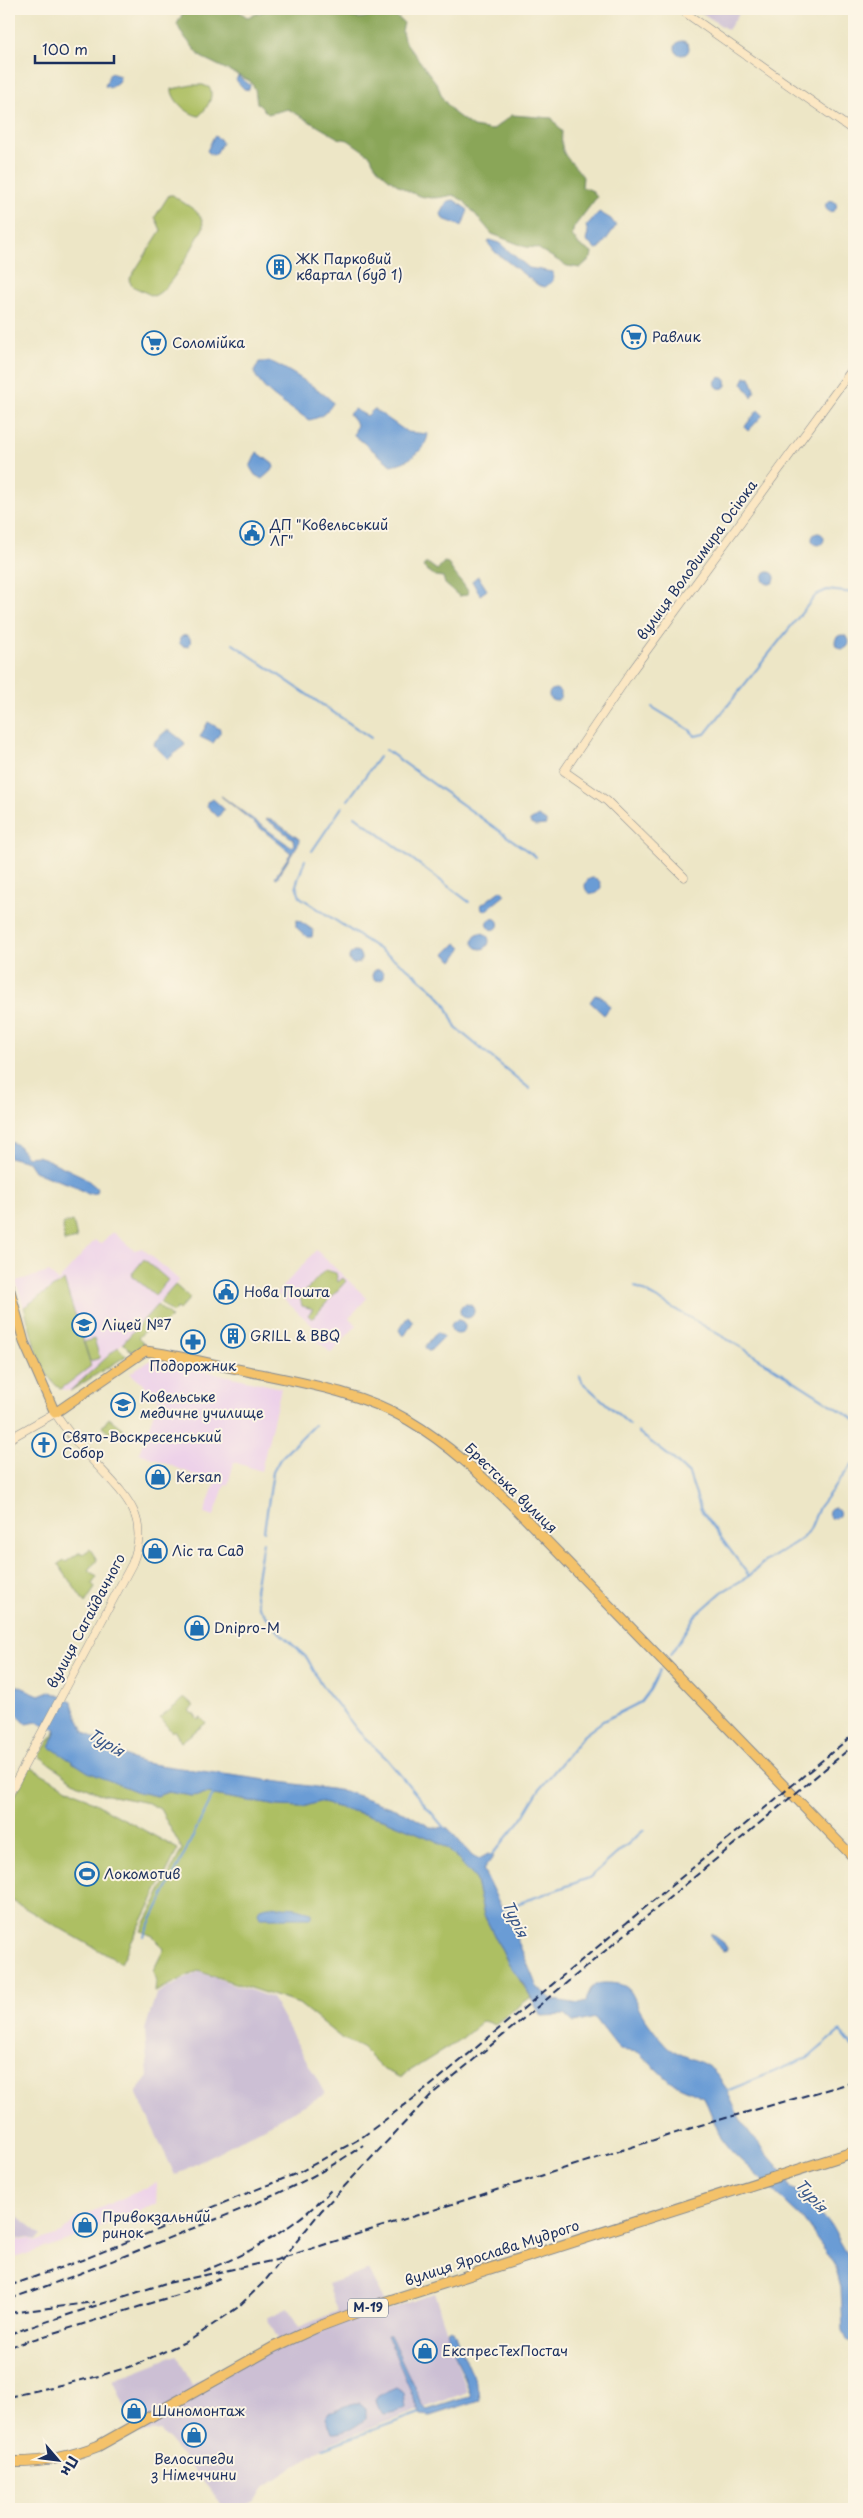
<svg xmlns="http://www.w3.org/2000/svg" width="863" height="2518" font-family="'Playpen Sans',sans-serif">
	<rect width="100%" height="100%" fill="#fcf5e5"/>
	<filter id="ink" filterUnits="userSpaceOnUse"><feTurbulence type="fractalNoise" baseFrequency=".02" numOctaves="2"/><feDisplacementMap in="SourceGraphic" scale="10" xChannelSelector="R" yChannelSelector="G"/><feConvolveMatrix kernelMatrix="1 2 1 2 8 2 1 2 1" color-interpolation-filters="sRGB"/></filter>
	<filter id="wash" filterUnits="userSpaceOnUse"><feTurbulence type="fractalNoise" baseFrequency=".0096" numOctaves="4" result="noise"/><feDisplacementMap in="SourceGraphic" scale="20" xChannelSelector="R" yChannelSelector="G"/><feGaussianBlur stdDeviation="1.12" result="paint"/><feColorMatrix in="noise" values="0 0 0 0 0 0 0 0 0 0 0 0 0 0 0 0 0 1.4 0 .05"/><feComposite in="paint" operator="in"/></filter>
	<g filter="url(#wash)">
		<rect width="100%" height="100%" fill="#ede6c6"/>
		<path fill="#edd1e9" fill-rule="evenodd" d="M113,1232l21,18 8,-2 37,32 -56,63 -53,48 -9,-2 -8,-6 -7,-11 -11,-27 -19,-64 33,-9 9,9 37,-41 5,4z
			M316,1250l51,48 -18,20 8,7 -26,28 -20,-18 5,-6 -39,-36zM328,1269l9,5v9l6,-5 3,3 -31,27 -14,-4 -1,-7 23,-26z
			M153,1359l128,29 -20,83 -27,-9 -6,23 -3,-1 -11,32 -10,-3 11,-30 -76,-30 20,-54 -29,-26z
			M157,2183l-1,21 -85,35 -62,21v-18l19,-4 7,4 26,-9 16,-15z"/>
		<path fill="#ccbfd4" d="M696,9h46l-14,21z
			M199,1972l73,26 53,96 -150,81 -39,-83 12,-15 -3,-47 11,-36z
			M9,2209l33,26 -7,6 -8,-4 -18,4z
			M369,2270l18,40 47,-17 33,99 -139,52 -65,44 -8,13 -21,8h-8l-65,-78 -24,2 -24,-53 64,-25 15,30 86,-46 -11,-21 21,-10 11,19 39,-16 -10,-27z"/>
		<path fill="#adbf63" stroke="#647760" d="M192,85h11l7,3c4,11 -4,21 -11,28 -11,-2 -24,-13 -27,-24v-3z
			M169,195h4c12,11 31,15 30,33 -9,16 -33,64 -50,68l-21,-10 -3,-6 32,-50 -6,-13z
			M73,1221l4,18 -13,3 -1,-18z
			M144,1259l24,21 -13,15 -24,-20z
			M325,1270l11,3 2,9 5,-4 3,3 -34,38 -4,-4 5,-6 -11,-3 -2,-9z
			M64,1280l27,86 -30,23c-22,-13 -30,-59 -37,-82z
			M175,1285l15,13 -11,12 -2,-2 -5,5 -12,-11z
			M157,1305l14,12 -9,9 -7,-6 -17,18 7,7 -13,7 -9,-9z
			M94,1339l6,19 -10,3 -6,-19z
			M118,1347l8,9 -56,35z
			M109,1418l14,11 -8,9 -13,-11z
			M90,1549l7,11 -8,10 8,7 -5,7 3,4 -10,15 -27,-39 6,-4 2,2 14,-10 3,2z
			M185,1698l9,8 -5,4 3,4 1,-1 5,7 3,-2 5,5 -25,19 -7,-12 -2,2 -12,-14z
			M56,1730l17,33 65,29 19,4 11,-4 24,4 16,-2 70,12 25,1 16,-5 67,18 48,20 14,9 27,29 9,37 25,50 22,32 -36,27 -12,-3 -23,19 -60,37 -16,-7 -22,-22 -22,-11 -41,-33 -101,-33 -43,21 1,-10 -3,-11 11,-22 -11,-13 -12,-5 41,-82 -22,-40 -12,-6 -50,-10 -23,-11 -36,-26z
			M30,1767l148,82 -57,114 -112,-64v-92z"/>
		<path fill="#8aa659" stroke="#526a5c" d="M185,9h51l11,8c8,-2 17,-7 26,-8 15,-2 47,-3 62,0 8,2 13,9 21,9 22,2 23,-18 48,5l-2,8 2,9 33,44 6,15 11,14 19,14 19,3 20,-15 40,3 10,14c-3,27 9,26 21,45l-1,10 9,3 6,7 -23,30 -2,8 6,9 14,9 -1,5 -11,10 -13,-2 -30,-18 -11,-1 -34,-13 -28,-33 -11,-6c-9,2 -18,4 -28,2 -16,-2 -51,-25 -54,-41l-23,-16 -10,-2 -50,-29 -20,5 -11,-11 -2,-14 -5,-8 -49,-24 -19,-23 -5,-10z
			M444,562l4,1c5,11 14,18 20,28l-1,4 -8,1 -14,-12 -2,-7 -8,-1 -12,-9 2,-3h4l8,6z"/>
		<path fill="#6a9cd5" stroke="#42669a" d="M675 48a7 7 0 1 1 14 0a7 7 0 1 1-14 0Z
			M110,73l10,3 -1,5 -9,7 -5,-2z
			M238,76l12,9 -1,5 -5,-1 -8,-9z
			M214,136l6,3 2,4 -6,11 -4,1 -5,-4z
			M454,200l14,10 -6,16 -19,-7 -2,-5 7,-13z
			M825.5 206a5.5 5.5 0 1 1 11 0a5.5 5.5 0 1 1-11 0Z
			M599,212l12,7 5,7 -16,22 -4,1 -10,-8 2,-8 -2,-7z
			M489,240l10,3 30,25 24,4v9l-8,6 -7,-2 -43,-33 -7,-9z
			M259,362c3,0 8,0 12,0 10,3 58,33 62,41 -6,10 -13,15 -24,17 -19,-13 -46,-26 -55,-48z
			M745,377h5l5,13 -3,7 -10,-14z
			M715.5 383a5.5 5.5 0 1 1 11 0a5.5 5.5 0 1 1-11 0Z
			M354,409l13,7 7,-7 33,23 21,2c-2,17 -21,29 -37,31l-37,-30 3,-11 -8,-10z
			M758,410l5,5 -15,16 -3,-3 1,-3z
			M257,452l16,12 1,4 -12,11 -7,-4 -5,-8z
			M812 539a6 6 0 1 1 12 0a6 6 0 1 1-12 0Z
			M763 578a6 6 0 1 1 12 0a6 6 0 1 1-12 0Z
			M478,576l9,14 -7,5 -8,-14z
			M835 642a7 7 0 1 1 14 0a7 7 0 1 1-14 0Z
			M179.5 641a5.5 5.5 0 1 1 11 0a5.5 5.5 0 1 1-11 0Z
			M549 695a6 6 0 1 1 12 0a6 6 0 1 1-12 0Z
			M208,722l12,7v4l-7,10 -13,-6z
			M166,731h4l13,10 2,4 -17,14 -14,-14 1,-4z
			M221,796l70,51 3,-2 -1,-6 -27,-20h5l28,20 1,2 -23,37 -2,-1 16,-24z
			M213,799l11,10 -6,8 -11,-11v-4z
			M538,816l8,5v4l-11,1 -5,-3v-2z
			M585 886a8 8 0 1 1 16 0a8 8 0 1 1-16 0Z
			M501,890l4,5 -20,16 -3,-1 -1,-5z
			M487.5 924a5.5 5.5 0 1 1 11 0a5.5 5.5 0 1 1-11 0Z
			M298,920l15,10 -1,7h-5l-11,-10v-6z
			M473 941a8 8 0 1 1 16 0a8 8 0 1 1-16 0Z
			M456,943l6,5 -9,13 -8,-7z
			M349 958a6 6 0 1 1 12 0a6 6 0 1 1-12 0Z
			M372.5 975a5.5 5.5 0 1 1 11 0a5.5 5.5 0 1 1-11 0Z
			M595,995l6,1 9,11 -6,8 -14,-13z
			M9,1141l10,5 8,11 10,-1 7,2 40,19 14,12 -1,4 -9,1 -18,-10 -22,-7 -14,-6 -6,-9 -19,-5z
			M460 1311a7 7 0 1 1 14 0a7 7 0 1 1-14 0Z
			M408,1316l5,6 -8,13h-3l-3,-5z
			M451 1327a7 7 0 1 1 14 0a7 7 0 1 1-14 0Z
			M437,1332l6,4v2l-13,13h-2l-3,-4z
			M828.5 1513a5.5 5.5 0 1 1 11 0a5.5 5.5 0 1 1-11 0Z
			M9,1682l30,13 10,-4 23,10c1,10 9,21 12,31l45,26 15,5 201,28 61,22 24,14 18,1 24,28 7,3 9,-5 6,2 -11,14 37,76 17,41 16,13 26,4 7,-2c3,-12 6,-19 19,-19 30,0 25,11 37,31 7,11 17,24 26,33 14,11 34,12 47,25 10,10 19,37 27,50 14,21 31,38 46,57l1,7 16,9 16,21 8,6 25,44v78l-7,-4 -4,-9 -2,-43 -7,-26 -33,-45 -70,-66 -10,-13 -17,-41 -34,-15 -32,-30 -18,-2 -25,-32 -21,5 -9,-8 -24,1 -15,-28 -17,-23 -25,-50 -9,-37 -27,-29 -14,-9 -48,-20 -67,-18 -16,5 -25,-1 -70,-12 -16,2 -24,-4 -11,4 -19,-4 -50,-20 -38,-25 6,-17 -19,-8 -11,2 -17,-19z
			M268,1906l29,2 14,4v6h-51l-2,-5 2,-5z
			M711,1933l13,10 3,7 -4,1 -12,-14z
			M448,2329l5,1 26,60 1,10 -50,16 -9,-1 -34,-80h3l33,71 4,4 44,-14 -24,-63z
			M396,2388l8,5 2,14 -10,5 -12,2 -5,-5 -3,-9 2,-4z
			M354,2403h6l6,5v10c-8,8 -22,16 -34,15l-6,-16 4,-5z"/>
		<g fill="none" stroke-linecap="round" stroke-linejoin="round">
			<path stroke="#6a9cd5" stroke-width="2" d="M233,644l138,94
				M652,707l38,23 5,6 10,-2 111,-139 11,-5 27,3
				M386,750l150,107
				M348,800l31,-43
				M355,816l114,86
				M312,851l30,-44
				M305,860l-9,25 4,12 106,70 26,22 13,14 11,25 74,61
				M635,1286l109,63 110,70
				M580,1376l2,6 48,43
				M638,1432l35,27 16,15 12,36 48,66
				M264,1531l9,-59 7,-13 34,-34
				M263,1542l-8,48 3,16 21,26 28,26 14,26 38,48 28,27 58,70
				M670,1655l25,-39 27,-24 27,-16 14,-13 38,-24 9,-10 9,-22 35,-45
				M490,1857l31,-37 18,-30 45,-55 19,-14 38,-19 9,-12 10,-20
				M500,1910l89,-32 55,-48
				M144,1936l69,-141
				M724,2092l84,-34 32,-27 14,17
				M323,2448l97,-35"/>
		</g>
	</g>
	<g filter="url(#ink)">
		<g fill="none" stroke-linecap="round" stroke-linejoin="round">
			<g stroke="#848a92" stroke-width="9">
				<path id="secondary" d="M680,9l174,122
					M684,877l-77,-76 -43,-30 67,-99 223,-305
					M9,1439l46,-26c12,18 26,35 41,51 30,32 55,54 36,100l-123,230"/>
			</g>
			<g stroke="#848a92" stroke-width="11">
				<path id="primary" d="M9,1287l15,55 31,71 90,-62c33,4 65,13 97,19 56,12 117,21 166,50 41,24 75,57 108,89l338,349"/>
			</g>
			<g stroke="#848a92" stroke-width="12">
				<path id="highway" d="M9,2462c31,1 59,-4 89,-16l176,-99 41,-19 64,-24 475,-152"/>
			</g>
			<use href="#secondary" stroke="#fbe7c3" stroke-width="8"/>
			<use href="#primary" stroke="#f4c26a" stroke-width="9"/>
			<use href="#highway" stroke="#f4c26a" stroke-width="10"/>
			<path stroke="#1b2f5e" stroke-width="2" stroke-dasharray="8 4" stroke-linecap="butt" d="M203,2271c47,-17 94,-45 128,-81
				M168,2283l108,-23 425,-135 153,-43
				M9,2286l73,-26 218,-88 61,-34 69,-52 424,-352
				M9,2299c60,-20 118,-44 177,-68 62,-24 123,-47 177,-86
				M9,2313l86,-11
				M9,2334l163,-53
				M9,2347l171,-53 40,-16
				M9,2397l90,-21 36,-11 57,-26 45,-31 27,-26 57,-71 110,-116 423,-350"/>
		</g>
	</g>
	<defs>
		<g id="building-ring" transform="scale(1.25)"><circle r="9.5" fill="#fcf5e5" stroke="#1f6fb2" stroke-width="1.5"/><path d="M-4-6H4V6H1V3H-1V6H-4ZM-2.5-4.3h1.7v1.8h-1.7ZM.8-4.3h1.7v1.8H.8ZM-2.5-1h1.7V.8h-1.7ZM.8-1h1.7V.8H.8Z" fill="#1f6fb2"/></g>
		<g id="supermarket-ring" transform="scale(1.25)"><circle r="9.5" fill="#fcf5e5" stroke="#1f6fb2" stroke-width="1.5"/><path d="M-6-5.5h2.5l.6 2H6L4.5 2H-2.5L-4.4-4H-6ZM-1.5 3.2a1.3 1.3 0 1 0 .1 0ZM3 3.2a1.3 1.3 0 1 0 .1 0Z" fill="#1f6fb2"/></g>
		<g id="civic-ring" transform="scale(1.25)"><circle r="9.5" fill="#fcf5e5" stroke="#1f6fb2" stroke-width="1.5"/><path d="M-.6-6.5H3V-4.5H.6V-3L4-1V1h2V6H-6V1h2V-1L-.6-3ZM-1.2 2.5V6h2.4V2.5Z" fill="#1f6fb2"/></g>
		<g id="school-ring" transform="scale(1.25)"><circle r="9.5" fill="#fcf5e5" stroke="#1f6fb2" stroke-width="1.5"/><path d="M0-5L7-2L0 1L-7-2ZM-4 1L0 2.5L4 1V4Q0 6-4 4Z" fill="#1f6fb2"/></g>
		<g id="pharmacy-ring" transform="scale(1.25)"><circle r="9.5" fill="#fcf5e5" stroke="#1f6fb2" stroke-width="1.5"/><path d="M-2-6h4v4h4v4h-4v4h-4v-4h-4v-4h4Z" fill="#1f6fb2"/></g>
		<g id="university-ring" transform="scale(1.25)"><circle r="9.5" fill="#fcf5e5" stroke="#1f6fb2" stroke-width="1.5"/><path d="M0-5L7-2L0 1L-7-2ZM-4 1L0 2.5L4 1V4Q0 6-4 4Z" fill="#1f6fb2"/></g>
		<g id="church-ring" transform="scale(1.25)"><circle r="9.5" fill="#fcf5e5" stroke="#1f6fb2" stroke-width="1.5"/><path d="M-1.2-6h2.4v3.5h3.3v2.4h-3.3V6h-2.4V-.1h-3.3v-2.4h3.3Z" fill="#1f6fb2"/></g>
		<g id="shop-ring" transform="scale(1.25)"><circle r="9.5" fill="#fcf5e5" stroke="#1f6fb2" stroke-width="1.5"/><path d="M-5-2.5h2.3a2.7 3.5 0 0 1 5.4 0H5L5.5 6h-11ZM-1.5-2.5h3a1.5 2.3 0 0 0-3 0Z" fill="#1f6fb2"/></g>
		<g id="stadium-ring" transform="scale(1.25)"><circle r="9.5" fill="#fcf5e5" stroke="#1f6fb2" stroke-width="1.5"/><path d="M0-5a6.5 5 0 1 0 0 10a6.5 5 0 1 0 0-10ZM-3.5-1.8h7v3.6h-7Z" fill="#1f6fb2"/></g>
	</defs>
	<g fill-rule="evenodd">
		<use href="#building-ring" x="279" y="267"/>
		<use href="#supermarket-ring" x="634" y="337"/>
		<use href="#supermarket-ring" x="154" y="343"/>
		<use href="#civic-ring" x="252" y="533"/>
		<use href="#civic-ring" x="226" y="1292"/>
		<use href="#school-ring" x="84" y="1325"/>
		<use href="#building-ring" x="233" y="1336"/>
		<use href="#pharmacy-ring" x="193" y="1342"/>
		<use href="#university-ring" x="123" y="1405"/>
		<use href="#church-ring" x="44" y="1445"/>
		<use href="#shop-ring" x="158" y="1477"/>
		<use href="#shop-ring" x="155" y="1551"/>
		<use href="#shop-ring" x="197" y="1628"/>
		<use href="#stadium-ring" x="87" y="1874"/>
		<use href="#shop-ring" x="85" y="2225"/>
		<use href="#shop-ring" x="425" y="2351"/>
		<use href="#shop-ring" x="134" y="2411"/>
		<use href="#shop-ring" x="194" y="2435"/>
	</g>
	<g text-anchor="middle" stroke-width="4" stroke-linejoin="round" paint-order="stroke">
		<rect fill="#fcf5e5" stroke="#5e6a86" stroke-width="1" x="348" y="2298.5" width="40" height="19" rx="4"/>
		<g font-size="12" font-weight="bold" fill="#1b2f5e">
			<text x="368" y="2312">М-19</text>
		</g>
		<g font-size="14" fill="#1b2f5e" stroke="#fcf5e5" text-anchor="start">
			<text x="296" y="264">ЖК Парковий<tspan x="296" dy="16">квартал (буд 1)</tspan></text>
			<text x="652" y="342">Равлик</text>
			<text x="172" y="348">Соломійка</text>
			<text x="270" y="530">ДП "Ковельський<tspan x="270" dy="16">ЛГ"</tspan></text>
			<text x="244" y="1297">Нова Пошта</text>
			<text x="102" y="1330">Ліцей №7</text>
			<text x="250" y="1341">GRILL &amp; BBQ</text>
			<text x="193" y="1371" text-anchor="middle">Подорожник</text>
			<text x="140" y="1402">Ковельське<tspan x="140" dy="16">медичне училище</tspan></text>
			<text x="62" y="1442">Свято-Воскресенський<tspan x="62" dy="16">Собор</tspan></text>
			<text x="176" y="1482">Kersan</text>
			<text x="172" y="1556">Ліс та Сад</text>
			<text x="214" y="1633">Dnipro-M</text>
			<text x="104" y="1879">Локомотив</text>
			<text x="102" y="2222">Привокзальний<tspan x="102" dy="16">ринок</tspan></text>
			<text x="442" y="2356">ЕкспресТехПостач</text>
			<text x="152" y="2416">Шиномонтаж</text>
			<text x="194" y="2464" text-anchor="middle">Велосипеди<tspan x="194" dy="16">з Німеччини</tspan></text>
		</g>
		<g font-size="14" fill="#1b2f5e" stroke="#fcf5e5">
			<text transform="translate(697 560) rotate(-54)" y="5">вулиця Володимира Осіюка</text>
			<text transform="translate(511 1488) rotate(44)" y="5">Брестська вулиця</text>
			<text transform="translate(86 1621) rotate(-62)" y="5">вулиця Сагайдачного</text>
			<text transform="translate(492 2253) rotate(-18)" y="5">вулиця Ярослава Мудрого</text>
		</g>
		<g font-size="15" font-style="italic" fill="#375588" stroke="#fcf5e5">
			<text transform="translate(106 1743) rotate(31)" y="5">Турія</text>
			<text transform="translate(515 1919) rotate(65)" y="5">Турія</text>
			<text transform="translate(811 2196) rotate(48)" y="5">Турія</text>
		</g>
	</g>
	<rect width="863" height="2518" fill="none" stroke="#fcf5e5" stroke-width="30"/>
	<g transform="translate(58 2460) rotate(118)" stroke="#fcf5e5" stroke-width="4" paint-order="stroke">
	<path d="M0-4L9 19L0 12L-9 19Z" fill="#1b2f5e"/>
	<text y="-8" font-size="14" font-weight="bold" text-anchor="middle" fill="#1b2f5e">Пн</text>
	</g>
	<path d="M35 55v8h79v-8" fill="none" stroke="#1b2f5e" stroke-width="2.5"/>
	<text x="42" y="55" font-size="15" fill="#1b2f5e" stroke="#fcf5e5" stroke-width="4" paint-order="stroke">100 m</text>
</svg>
